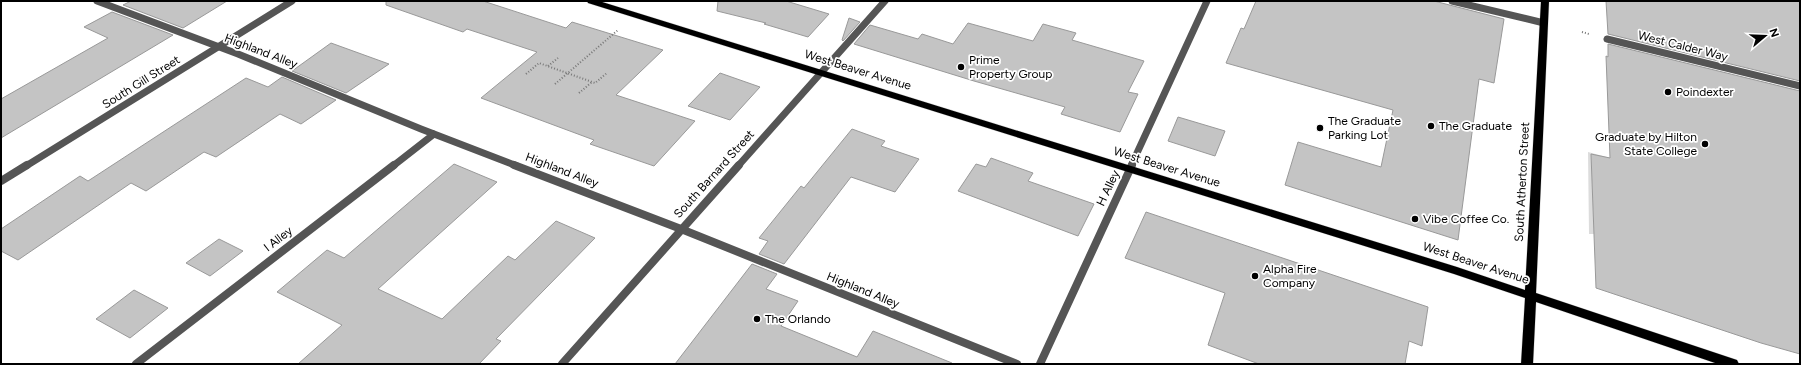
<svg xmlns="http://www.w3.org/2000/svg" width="1801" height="365" font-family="Figtree,sans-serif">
	<rect width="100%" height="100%" fill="#fff"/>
	<path fill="#dcdcdc" d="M1588,152l98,26 -95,-24 3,80h-5z"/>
	<path fill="#c4c4c4" stroke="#999" d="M131,1h96l-44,27 -60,-23z
		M386,1h97l83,27 6,-6 91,28 -47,45 79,26 -41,45 -64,-22 4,-4 -113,-42 56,-46 -70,-23 -4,3 -77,-27z
		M718,1h68l43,13 -21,23 -44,-13 2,-1 -49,-12z
		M1256,1h178l70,18 -10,64 -15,-4 -21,161 -173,-55 13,-43 83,25 12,-57 -167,-47 15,-35 3,1z
		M1606,1h194v80l-192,-47z
		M112,12l61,23 -172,103v-39l107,-61 -24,-11z
		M849,18l11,4 -17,19 -1,-1z
		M968,23l65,18 10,-17 33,9 -4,7 72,21 -16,31 10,2 -18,38 -59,-18 4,-7 -91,-26 -120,-37 16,-19 48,14 4,-5 31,10z
		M331,43l58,21 -43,29 -54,-22z
		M1608,44l192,47v263l-39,-11 -165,-55 -5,-134 19,4 -4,-102 2,1z
		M720,73l40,14 -30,33 -42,-14z
		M282,77l54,23 -35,24 -21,-10 -64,43 -12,-5 -58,39 -15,-8 -113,77 -17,-9v-22l79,-53 8,5 158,-103 22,9z
		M1178,117l47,14 -10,25 -47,-15z
		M852,129l33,12 -4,5 38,13 -24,33 -44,-15 -67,87 -25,-10 9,-13 -9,-3 42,-52 3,2z
		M991,158l42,15 -5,8 66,23 -16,32 -120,-45 18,-27 10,3z
		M454,164l43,18 -119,107 64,30 66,-63 7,4 41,-39 39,17 -99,101 5,2 -22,23h-181l44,-39 -65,-33 50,-42 17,8z
		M1146,212l282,95 -6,39 -13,-5 -4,23h-146l-51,-19 17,-52 -100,-35z
		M219,239l24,12 -33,25 -24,-13z
		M752,264l25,10 -11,15 32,12 -17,25 76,31 16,-26 79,32v1h-277z
		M134,290l34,18 -38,30 -34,-19z"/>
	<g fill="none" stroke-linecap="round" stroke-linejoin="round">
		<g stroke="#dbdbdb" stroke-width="1">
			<path id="primary" d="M587,1h12l858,266 68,23 16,-289h8l-13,292 201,67 2,4h-21l-182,-62 -3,62h-12l4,-66 -71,-24 -866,-271z"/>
		</g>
		<path stroke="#777" stroke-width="2" stroke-dasharray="1 2" stroke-linecap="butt" d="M1582,32l7,2
			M548,66l10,-8
			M526,74l13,-11 56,20 12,-10
			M555,84l63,-54
			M579,93l13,-11"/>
		<path stroke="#555" stroke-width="7" d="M97,1l141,53 183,75 96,37
			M1452,1l92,22
			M1607,39l193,47
			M393,166l41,-32
			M1131,166l76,-165"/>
		<path stroke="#555" stroke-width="8" d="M514,165l167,64 336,135
			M136,364l258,-199
			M1040,364l92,-199"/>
		<path stroke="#555" stroke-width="7" d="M26,166l266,-165
			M738,166l147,-165"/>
		<path stroke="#555" stroke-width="8" d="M1,181l26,-16
			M562,364l177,-199"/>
		<use href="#primary" fill="#000" fill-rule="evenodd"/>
	</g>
	<g fill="#000" stroke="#fff" stroke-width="1.5">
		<circle cx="961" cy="67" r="4"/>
		<circle cx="1668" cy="92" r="4"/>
		<circle cx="1431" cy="126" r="4"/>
		<circle cx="1320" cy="128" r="4"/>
		<circle cx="1705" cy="144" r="4"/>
		<circle cx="1415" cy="219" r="4"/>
		<circle cx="1255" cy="276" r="4"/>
		<circle cx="757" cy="319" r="4"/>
	</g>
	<g text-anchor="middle" stroke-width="3.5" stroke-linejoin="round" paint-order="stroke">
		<g font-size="12" fill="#000" stroke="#fff">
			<text transform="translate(1683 46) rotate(14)" y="4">West Calder Way</text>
			<text transform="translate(261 51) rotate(21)" y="4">Highland Alley</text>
			<text transform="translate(858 70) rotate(17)" y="4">West Beaver Avenue</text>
			<text transform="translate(141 82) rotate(-32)" y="4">South Gill Street</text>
			<text transform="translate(1167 167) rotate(17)" y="4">West Beaver Avenue</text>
			<text transform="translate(562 170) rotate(21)" y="4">Highland Alley</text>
			<text transform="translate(714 174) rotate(-48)" y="4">South Barnard Street</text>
			<text transform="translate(1522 182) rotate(-87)" y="4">South Atherton Street</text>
			<text transform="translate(1108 188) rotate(-65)" y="4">H Alley</text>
			<text transform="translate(278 239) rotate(-38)" y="4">I Alley</text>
			<text transform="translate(1476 263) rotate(18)" y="4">West Beaver Avenue</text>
			<text transform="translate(863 290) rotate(22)" y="4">Highland Alley</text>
		</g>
		<g font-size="12" fill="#000" stroke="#fff" text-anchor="start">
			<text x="969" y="64">Prime<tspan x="969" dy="14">Property Group</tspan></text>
			<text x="1676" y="96">Poindexter</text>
			<text x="1328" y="125">The Graduate<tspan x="1328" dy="14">Parking Lot</tspan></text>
			<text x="1439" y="130">The Graduate</text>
			<text x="1697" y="141" text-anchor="end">Graduate by Hilton<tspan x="1697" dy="14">State College</tspan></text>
			<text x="1423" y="223">Vibe Coffee Co.</text>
			<text x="1263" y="273">Alpha Fire<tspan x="1263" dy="14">Company</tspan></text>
			<text x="765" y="323">The Orlando</text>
		</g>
	</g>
	<rect width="1801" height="365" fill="none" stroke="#000000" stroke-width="4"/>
	<g transform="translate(1765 36) rotate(71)" stroke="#ffffff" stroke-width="3" paint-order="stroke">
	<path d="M0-3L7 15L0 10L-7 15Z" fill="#000000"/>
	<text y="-6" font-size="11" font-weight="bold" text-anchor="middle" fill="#000000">N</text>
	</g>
</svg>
